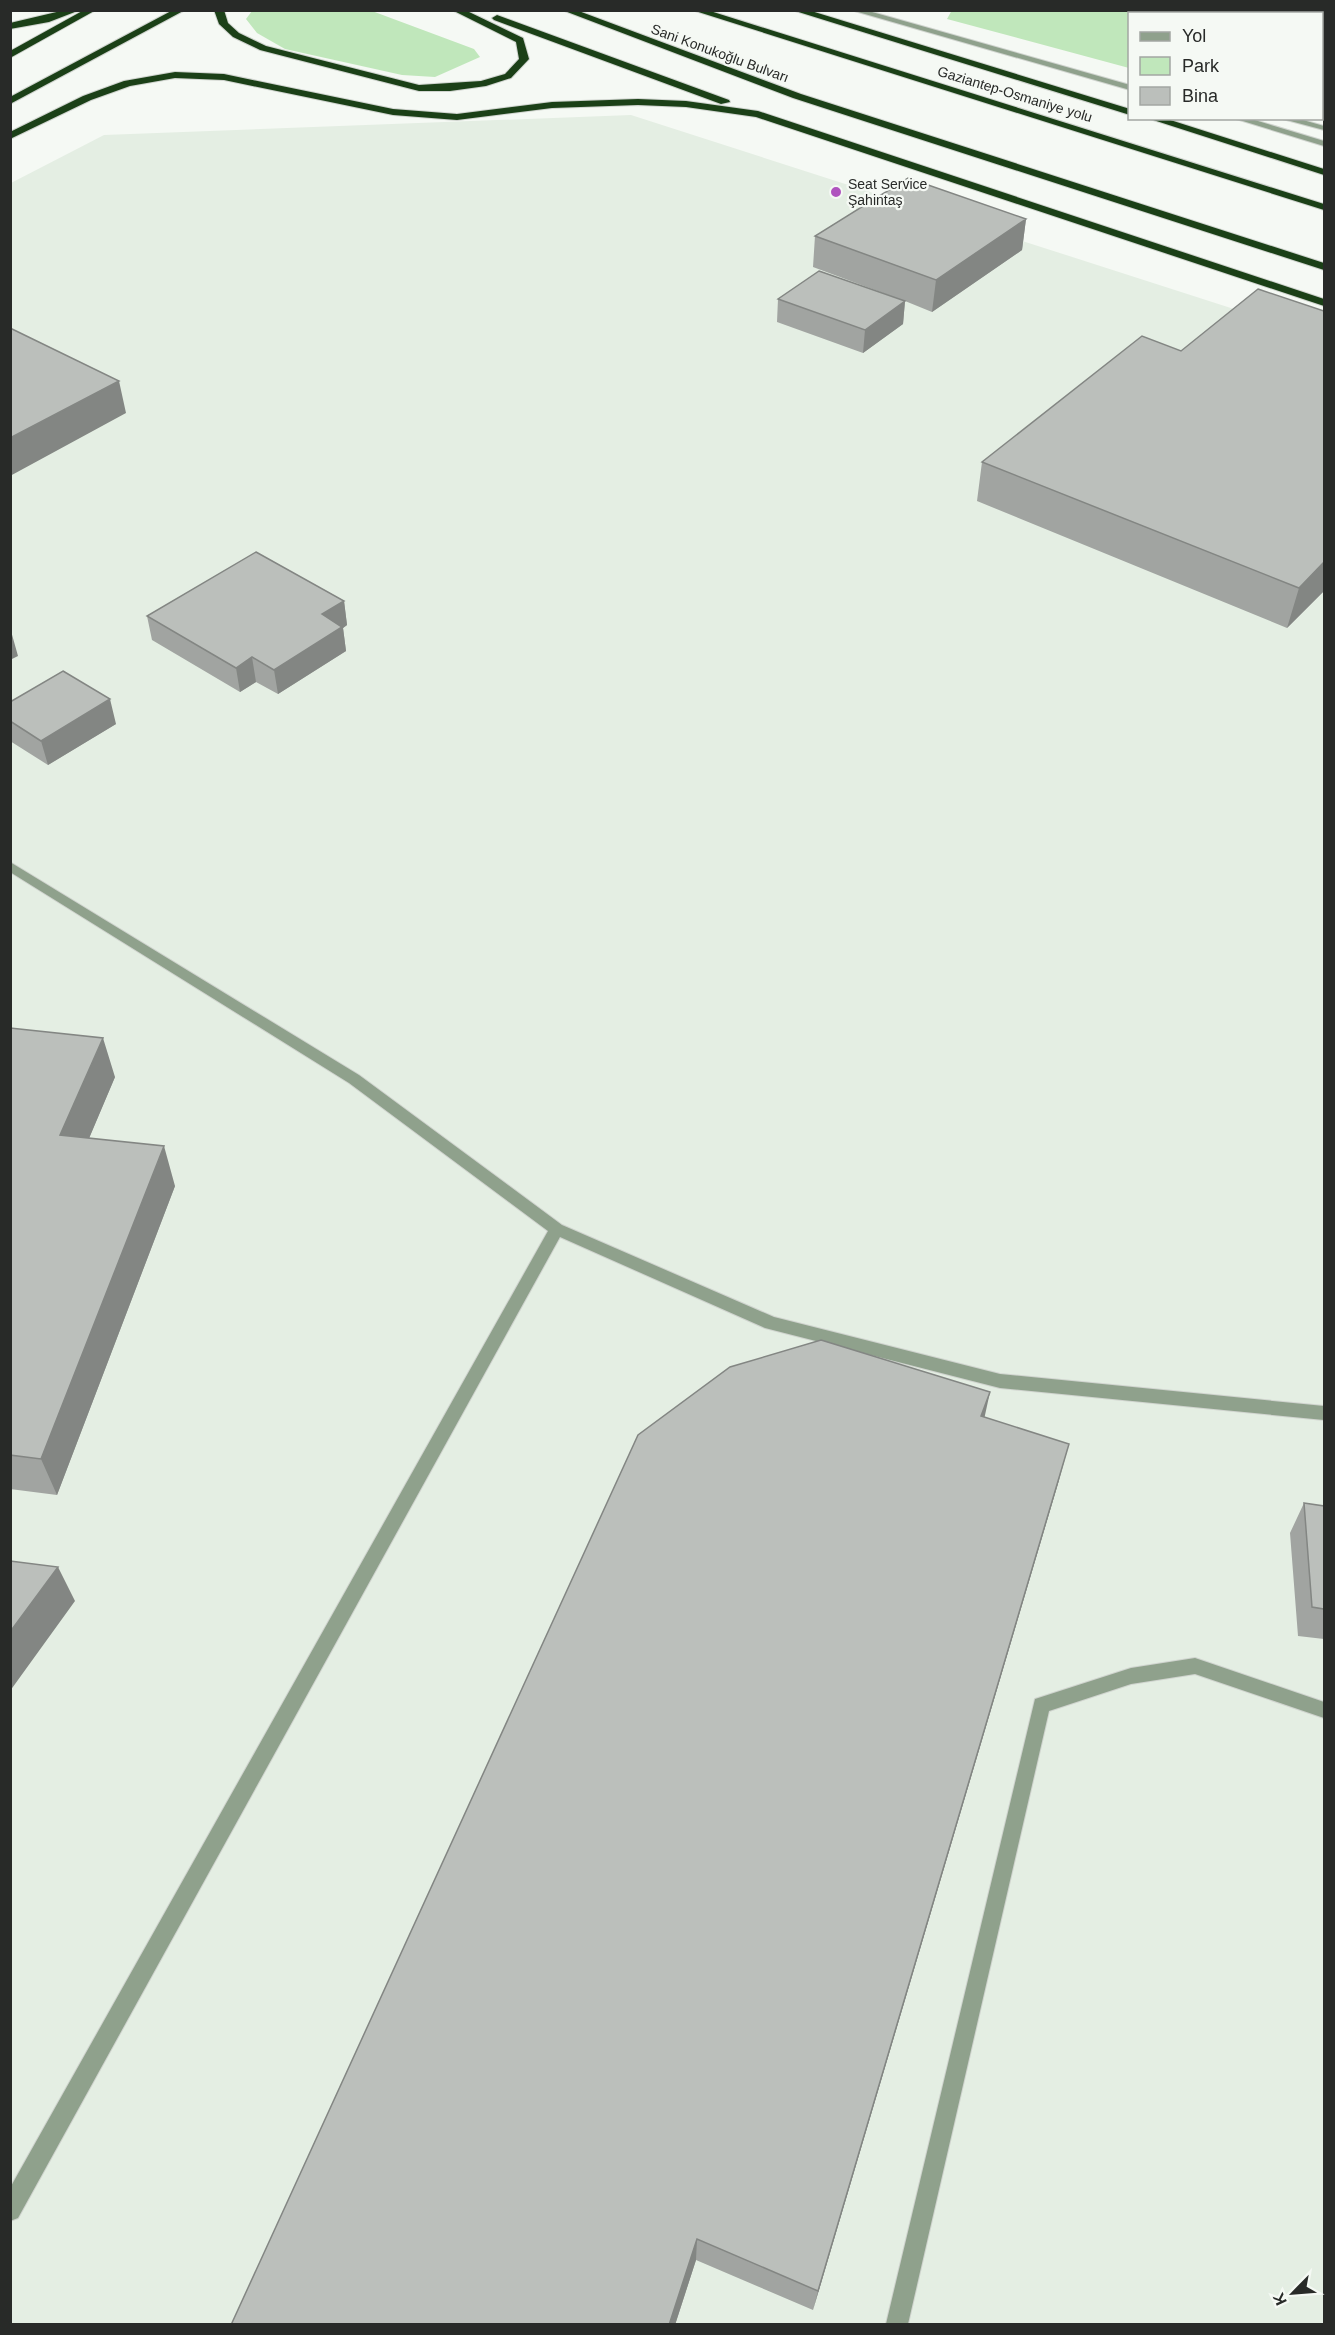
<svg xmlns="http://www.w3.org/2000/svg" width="1335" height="2335" font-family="Arial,sans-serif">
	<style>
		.built { fill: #e4eee3 }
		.green { fill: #c0e7bb }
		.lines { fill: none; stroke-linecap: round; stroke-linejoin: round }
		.minor-casing { stroke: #d0d4cf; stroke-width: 2 }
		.highway-casing { stroke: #d0d4cf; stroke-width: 2 }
		.minor { fill: #8fa18c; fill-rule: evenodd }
		.highway { fill: #1b4017; fill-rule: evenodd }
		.wall { fill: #a1a4a1 }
		.shaded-wall { fill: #838683 }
		.building { fill: #bbbfbb; stroke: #838683; stroke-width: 1.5 }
		.poi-dot { fill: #af53be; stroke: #f5f9f4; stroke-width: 2 }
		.labels { text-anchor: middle; stroke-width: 4.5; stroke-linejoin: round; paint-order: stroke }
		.far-street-label { font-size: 14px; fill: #282a28; stroke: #f5f9f4 }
		.far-poi-label { font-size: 14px; fill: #282a28; stroke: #f5f9f4; text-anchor: start }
	</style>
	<rect width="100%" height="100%" fill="#f5f9f4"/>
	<!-- built -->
	<path class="built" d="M1043,11H1324V50H1322V14Z
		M631,115L1324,338V2324H11V183L104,135Z"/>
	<!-- green -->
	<path class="green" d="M952,10H1148L1169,13L1130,14L1129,68L947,19Z
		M252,11H372L474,49L480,57L435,77L402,75L285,49L257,33L246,19Z"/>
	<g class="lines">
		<!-- minor casing -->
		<g class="minor-casing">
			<path id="minor" d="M851,10H865L1130,85V90Z
				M1322,26H1324V37H1322Z
				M1233,118H1248L1324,141V146Z
				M1279,118H1296L1324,126V130Z
				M10,862L359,1075L562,1225L774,1317L1000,1374L1324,1406V1420L1000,1388L765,1328L560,1237L18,2218L10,2221V2188L548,1231L349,1083L10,872Z
				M1195,1658L1324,1702V1718L1195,1674L1131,1684L1049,1711L908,2324H886L1035,1699L1131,1668Z"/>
		</g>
		<!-- highway casing -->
		<g class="highway-casing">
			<path id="highway" d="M65,10H80L49,22L10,29V23Z
				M84,10H96L10,58V51Z
				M173,10H185L10,104V97Z
				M214,10H224L228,23L239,33L266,46L419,85L481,81L505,74L519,59L516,42L452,10H465L523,38L529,59L511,78L486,86L450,91H419L260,50L233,37L219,24Z
				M562,10H576L801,94L1324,263V270L793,98Z
				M692,10H707L1324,204V210Z
				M792,10H808L1130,109V115Z
				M497,15L729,100L730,102L721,104L494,20L492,18Z
				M175,72L224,74L393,109L457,114L552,102L638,99L686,101L758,111L1324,299V306L756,117L686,107L638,105L552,108L457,120L393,115L224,80L175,78L130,86L91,100L10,139V132L83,96L124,81Z
				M1147,118H1164L1324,169V175Z"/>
		</g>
		<!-- minor -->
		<use href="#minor" class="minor"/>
		<!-- highway -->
		<use href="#highway" class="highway"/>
	</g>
	<!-- wall -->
	<path class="wall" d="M1026,219L1022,250L932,312L905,301L903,324L863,353L777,322L778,299L891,296L813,267L815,236Z
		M1324,311V591L1287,628L977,501L982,462L1181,351Z
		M344,601L347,625L343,628L346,651L278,694L256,682L240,692L152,640L147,616Z
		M10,702L116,724L48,765L10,741Z
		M10,1028L115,1077L89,1138L175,1186L57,1495L10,1489Z
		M984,1417L1059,1480L813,2310L696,2260L675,2325H231Z
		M1304,1503L1324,1506V1639L1298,1636L1290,1533Z"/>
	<!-- shaded-wall -->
	<path class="shaded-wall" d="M1026,219L1022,250L932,312L936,280Z
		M905,301L903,324L863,353L865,330Z
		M119,381L126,413L10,476V438Z
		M1324,562V591L1287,628L1299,588Z
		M344,601L347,625L343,628L346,651L278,694L274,670L322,614Z
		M11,631L18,656L10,660V632Z
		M252,657L256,682L240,692L236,668Z
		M110,699L116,724L48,765L41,741Z
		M103,1038L115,1077L74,1174L60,1135Z
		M164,1146L175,1186L57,1495L41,1459Z
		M990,1392L982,1429L981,1416Z
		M1069,1444L1059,1480L813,2310L818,2291Z
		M58,1567L75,1601L10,1691V1632Z
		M697,2239L696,2260L675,2325H669Z"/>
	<!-- building -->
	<path class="building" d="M908,178L1026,219L936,280L815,236Z
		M819,271L905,301L865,330L778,299Z
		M1258,289L1324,311V562L1299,588L982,462L1142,336L1181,351Z
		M10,328L119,381L10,438Z
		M256,552L344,601L322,614L342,627L274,670L252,657L236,668L147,616Z
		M63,671L110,699L41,741L10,721V702Z
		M10,1028L103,1038L60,1135L164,1146L41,1459L10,1455Z
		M821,1340L990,1392L981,1416L1069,1444L818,2291L697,2239L669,2325H231L638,1435L730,1367Z
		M1304,1503L1324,1506V1609L1312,1607Z
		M10,1561L58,1567L10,1632Z"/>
	<!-- markers -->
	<circle class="poi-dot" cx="836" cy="192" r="6"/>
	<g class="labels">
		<!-- far-street labels -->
		<g class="far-street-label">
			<text transform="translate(720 53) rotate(20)" y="5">Sani Konukoğlu Bulvarı</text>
			<text transform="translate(1015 94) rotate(17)" y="5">Gaziantep-Osmaniye yolu</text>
		</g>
		<!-- far-poi labels -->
		<g class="far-poi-label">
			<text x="848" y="189">Seat Service<tspan x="848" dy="16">Şahintaş</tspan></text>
		</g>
	</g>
	<!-- border -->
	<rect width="1335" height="2335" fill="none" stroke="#282a28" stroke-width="24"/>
	<!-- legend -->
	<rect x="1128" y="12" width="195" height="108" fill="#f5f9f4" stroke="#a3a6a2" stroke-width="1.5"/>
	<rect x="1140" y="32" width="30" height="9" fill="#8fa18c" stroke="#a3a6a2" stroke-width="1.5"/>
	<text x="1182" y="42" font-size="18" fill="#282a28">Yol</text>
	<rect x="1140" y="57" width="30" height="18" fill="#c0e7bb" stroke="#a3a6a2" stroke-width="1.5"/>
	<text x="1182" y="72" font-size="18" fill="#282a28">Park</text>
	<rect x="1140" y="87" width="30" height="18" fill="#bbbfbb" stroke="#a3a6a2" stroke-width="1.5"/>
	<text x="1182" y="102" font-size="18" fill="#282a28">Bina</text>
	<!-- north arrow -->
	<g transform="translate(1293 2293) rotate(245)" stroke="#f5f9f4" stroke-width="4.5" paint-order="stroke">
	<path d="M0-4.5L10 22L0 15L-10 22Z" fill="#282a28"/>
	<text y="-9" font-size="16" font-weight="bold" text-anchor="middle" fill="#282a28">K</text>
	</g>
</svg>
